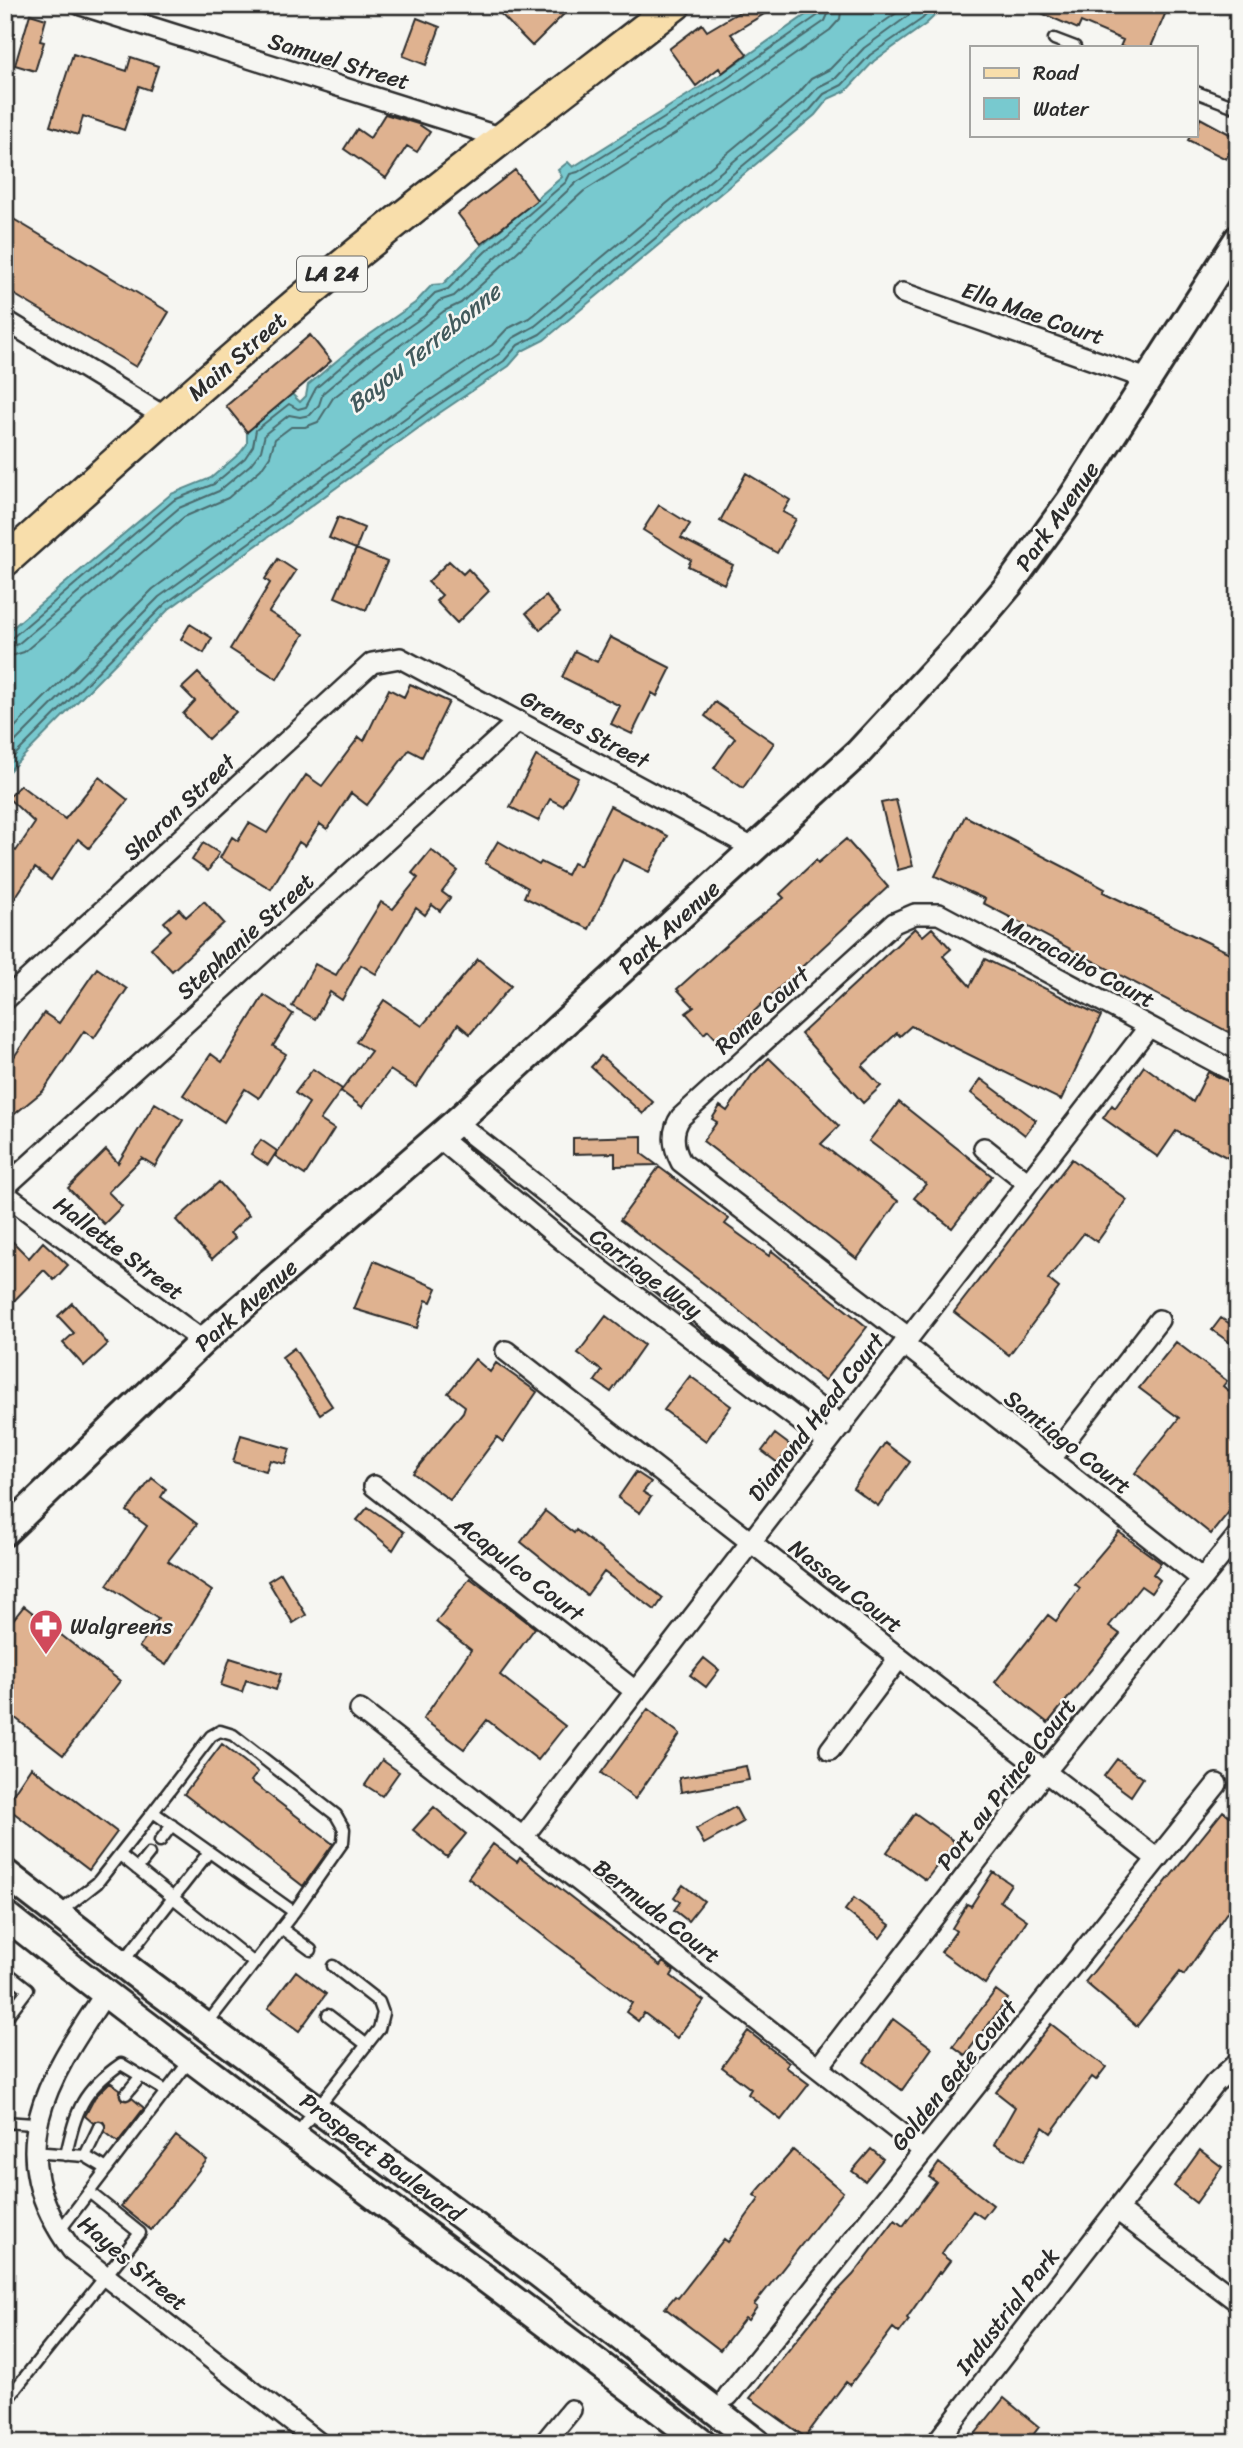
<svg xmlns="http://www.w3.org/2000/svg" width="1243" height="2448" font-family="Sriracha,sans-serif">
	<style>
		.water { fill: #78c9cf; stroke: #598a8d; stroke-width: 2 }
		.lines { fill: none; stroke-linecap: round; stroke-linejoin: round }
		.shore { stroke: #4a6a6d; stroke-width: 2 }
		.building { fill: #dfb290; stroke: #2b2b2b; stroke-width: 2 }
		.lane-casing { stroke: #2b2b2b; stroke-width: 15 }
		.street-casing { stroke: #2b2b2b; stroke-width: 24 }
		.secondary-casing { stroke: #2b2b2b; stroke-width: 32 }
		.primary-casing { stroke: #2b2b2b; stroke-width: 35 }
		.lane { stroke: #f6f6f2; stroke-width: 10 }
		.street { stroke: #f6f6f2; stroke-width: 19 }
		.secondary { stroke: #f6f6f2; stroke-width: 26 }
		.primary { stroke: #f8deab; stroke-width: 30 }
		.labels { text-anchor: middle; stroke-width: 5; stroke-linejoin: round; paint-order: stroke }
		.shield { fill: #f6f6f2; stroke: #686867; stroke-width: 2 }
		.shield-label { font-size: 21px; font-weight: bold; fill: #2b2b2b }
		.street-label { font-size: 23px; fill: #2b2b2b; stroke: #f6f6f2 }
		.poi-label { font-size: 23px; fill: #2b2b2b; stroke: #f6f6f2; text-anchor: start }
		.water-label { font-size: 24px; font-style: italic; fill: #425a5c; stroke: #f6f6f2 }
	</style>
	<rect width="100%" height="100%" fill="#f6f6f2"/>
	<filter id="ink" filterUnits="userSpaceOnUse"><feTurbulence type="fractalNoise" baseFrequency=".0143" numOctaves="2"/><feDisplacementMap in="SourceGraphic" scale="14" xChannelSelector="R" yChannelSelector="G"/><feConvolveMatrix kernelMatrix="1 2 1 2 8 2 1 2 1" color-interpolation-filters="sRGB"/></filter>
	<g filter="url(#ink)">
		<!-- water -->
		<path class="water" d="M820,5H946L926,24L874,61L846,91L828,99L815,115L544,340L522,351L509,366L435,416L169,609L5,775V634L171,494L211,478L240,453L247,444V428L291,393L300,402L306,396L308,385L359,342L415,303L432,285L443,284L480,247L562,177L558,170L568,162L573,167L721,74Z"/>
		<g class="lines">
			<!-- shore -->
			<path class="shore" d="M5,639L13,637L174,500L214,484L245,458L253,446L256,430L289,404L298,409L306,407L316,388L363,348L419,309L435,293L448,289L485,252L566,182L570,174L578,172L725,80L820,14L823,5
				M5,648L18,644L179,508L219,491L250,465L261,451L265,434L289,415L300,417L310,415L319,405L323,393L368,355L424,316L439,301L454,296L577,182L730,87L825,21L832,5
				M5,658L24,652L184,517L228,498L261,469L270,456L275,439L291,427H305L318,422L333,398L444,311L461,303L584,191L736,96L830,30L840,19L842,5
				M5,737L153,589L420,394L492,345L507,329L529,318L796,96L811,79L830,69L858,40L908,5
				M5,752L159,597L426,403L499,354L513,338L535,326L804,103L818,87L836,78L864,48L923,5
				M5,765L165,604L431,410L504,361L518,345L540,334L810,110L824,94L842,85L870,55L922,19L936,5"/>
		</g>
		<!-- building -->
		<path class="building" d="M492,5H573L532,46Z
			M751,5H779L731,34L747,54L722,73L719,68L696,86L669,49L702,24L707,31Z
			M1023,5H1169L1151,47H1120L1123,40L1081,22L1078,29Z
			M30,14L46,19L40,41L44,42L35,71L15,65Z
			M417,18L440,27L426,65L403,56Z
			M73,54L127,71L131,57L158,66L150,90L139,86L124,130L83,116L78,135L50,126Z
			M385,114L418,124L430,132L417,152L407,146L386,178L344,149L357,129L370,138Z
			M1200,118L1237,138L1226,159L1188,140L1191,135H1196Z
			M515,170L537,200L481,244L458,214Z
			M5,214L169,312L136,367L5,289Z
			M310,335L331,361L247,432L226,406Z
			M746,473L790,500L783,512L796,519L777,553L720,521Z
			M659,505L690,524L681,538L733,565L724,584L688,566L691,560L643,530Z
			M338,517L364,528L356,549L387,562L366,610L335,597L356,549L329,538Z
			M278,559L296,571L269,612L304,634L277,679L230,649L270,583L265,579Z
			M449,561L463,574L468,569L489,591L457,623L436,601L442,595L428,582Z
			M546,596L560,613L540,630L526,613Z
			M190,624L212,638L204,653L181,639Z
			M610,637L671,668L657,696L652,693L632,734L611,724L620,706L562,677L575,651L597,662Z
			M198,673L236,712L208,739L183,714L195,701L182,688Z
			M410,684L449,702L422,757L409,750L367,805L351,793L327,829L320,824L305,846L299,842L271,889L220,858L232,837L238,841L249,823L267,833L306,775L322,786L359,737L364,741L389,689L404,697Z
			M715,702L774,743L743,788L714,768L735,738L705,716Z
			M536,756L578,778L563,806L550,799L538,821L510,807Z
			M99,777L128,800L89,848L78,839L51,880L35,868L15,898L5,892V844L16,851L35,823L8,798L20,785L65,819Z
			M896,800L913,866L898,870L881,803Z
			M610,806L668,836L649,872L623,859L589,929L524,897L528,888L485,863L498,841L539,865L541,862L567,875L573,863L580,866Z
			M965,816L1072,871L1105,889L1103,892L1238,957V1017L1230,1033L983,903L985,899L935,876Z
			M846,839L888,887L720,1043L708,1030L704,1034L686,1013L694,1007L677,989L738,934L784,898L780,894L816,860L818,863Z
			M203,843L219,853L208,871L192,860Z
			M431,850L458,871L442,892L450,898L440,911L432,905L425,915L416,908L376,974L361,965L342,1000L330,992L315,1019L292,1006L315,964L336,975L381,902L393,909L418,878L412,873Z
			M204,901L224,923L172,971L151,948L171,930L164,922L179,909L186,917Z
			M915,928L923,936L932,928L951,949L943,956L970,986L985,959L1101,1016L1061,1100L911,1026L900,1036L897,1033L862,1066L881,1086L863,1103L801,1034Z
			M478,959L511,986L470,1034L458,1024L416,1087L390,1070L362,1107L341,1091L371,1051L356,1042L384,1000L422,1026Z
			M97,968L127,989L94,1038L84,1031L43,1091L5,1122V1070L44,1013L59,1023Z
			M264,995L293,1014L273,1046L286,1054L259,1098L245,1089L224,1122L183,1095L211,1054L222,1062Z
			M601,1056L653,1102L643,1114L591,1067Z
			M769,1058L839,1126L821,1144L898,1201L857,1259L703,1141L717,1122L712,1119L720,1106L727,1111L752,1075Z
			M1144,1066L1193,1102L1208,1072L1238,1086V1163L1176,1131L1158,1157L1103,1118L1112,1105L1115,1108Z
			M313,1069L342,1089L320,1120L334,1129L305,1175L275,1156L309,1103L295,1093Z
			M981,1079L1036,1120L1025,1135L971,1093Z
			M899,1102L992,1176L952,1228L914,1198L926,1184L869,1141Z
			M155,1103L183,1120L155,1166L142,1158L108,1192L122,1206L104,1224L68,1188L106,1150L118,1163Z
			M642,1136V1154L657,1165L615,1166V1153L573,1154V1138Z
			M261,1140L277,1151L268,1165L251,1154Z
			M1072,1159L1127,1200L1097,1242L1084,1233L1048,1279L1059,1288L1009,1355L954,1312Z
			M659,1167L729,1219L725,1224L769,1256L772,1251L867,1327L824,1381L732,1305L620,1220Z
			M219,1182L249,1215L230,1233L235,1238L212,1259L176,1220Z
			M5,1234L29,1258L43,1242L68,1265L54,1280L44,1270L5,1310Z
			M374,1261L437,1288L431,1302L426,1300L417,1328L354,1309Z
			M72,1303L108,1344L84,1366L63,1343L74,1333L58,1316Z
			M606,1316L644,1345L611,1392L595,1381L602,1371L578,1353Z
			M1221,1318L1238,1329V1348L1212,1330Z
			M1176,1342L1227,1381L1223,1386L1238,1399V1501L1211,1534L1135,1473L1179,1418L1139,1388Z
			M294,1348L332,1406L320,1414L282,1357Z
			M475,1359L490,1372L496,1363L537,1392L503,1442L497,1437L450,1500L413,1473L463,1412L465,1406L448,1393Z
			M690,1376L731,1406L706,1441L664,1410Z
			M775,1434L791,1446L778,1463L762,1451Z
			M241,1435L290,1449L285,1464L270,1460L266,1471L233,1462Z
			M885,1443L910,1462L878,1506L853,1488Z
			M636,1472L651,1482L643,1492L651,1497L640,1513L618,1498Z
			M152,1478L166,1489L161,1497L197,1524L168,1561L212,1591L166,1665L139,1647L158,1619L107,1585L147,1526L127,1511Z
			M368,1507L404,1532L393,1550L357,1520Z
			M545,1511L574,1533L576,1530L663,1598L655,1610L604,1572L587,1595L521,1542Z
			M1119,1532L1161,1563L1153,1574L1160,1580L1151,1593L1141,1586L1109,1626L1120,1634L1048,1723L995,1682L1048,1615L1056,1621L1080,1588L1075,1584Z
			M281,1573L306,1615L293,1623L268,1581Z
			M470,1578L535,1628L500,1675L565,1726L538,1760L487,1720L464,1749L423,1719L471,1650L436,1622Z
			M24,1606L120,1681L63,1755L5,1710V1630Z
			M230,1658L281,1674L276,1690L246,1680L242,1692L221,1685Z
			M704,1658L719,1670L706,1687L690,1675Z
			M648,1709L680,1734L635,1799L601,1773Z
			M222,1744L258,1772L251,1781L333,1844L303,1886L184,1794Z
			M1117,1759L1143,1778L1131,1796L1104,1776Z
			M382,1760L399,1772L382,1796L365,1785Z
			M746,1766L749,1780L681,1792L679,1778Z
			M31,1767L117,1832L89,1870L5,1806Z
			M434,1807L466,1834L447,1857L413,1830Z
			M735,1807L743,1822L704,1844L696,1829Z
			M1223,1811L1238,1822V1896L1193,1962L1184,1975L1180,1972L1137,2026L1085,1982Z
			M915,1813L955,1842L926,1880L887,1852Z
			M493,1844L517,1862L520,1858L527,1863L660,1966L663,1962L674,1971L671,1976L704,2001L677,2038L644,2013L638,2021L626,2012L632,2003L468,1878Z
			M993,1872L1011,1884L1000,1901L1027,1920L985,1984L941,1952L956,1931L952,1928L967,1904L971,1906Z
			M683,1885L704,1901L688,1921L674,1910L680,1902L674,1897Z
			M854,1898L890,1925L880,1938L845,1910Z
			M296,1971L326,1994L299,2031L268,2008Z
			M996,1990L1008,1999L965,2055L953,2046Z
			M893,2019L932,2048L902,2090L864,2062Z
			M1051,2024L1106,2067L1096,2080L1092,2077L1051,2133L1043,2127L1024,2161L994,2144L1015,2107L996,2092Z
			M748,2031L789,2063L786,2067L809,2084L781,2120L748,2094L751,2089L722,2067Z
			M110,2082L120,2089L122,2100L132,2098L144,2108L118,2142L105,2132L103,2121L93,2123L85,2116L95,2097Z
			M176,2136L207,2160L151,2230L121,2206Z
			M871,2149L883,2159L865,2181L852,2171Z
			M793,2150L843,2192L754,2305L757,2307L748,2320L745,2318L720,2350L665,2308L675,2296L678,2298L724,2239L728,2242L759,2199L754,2195Z
			M1200,2150L1222,2167L1196,2203L1174,2186Z
			M939,2163L993,2205L983,2218L973,2211L941,2254L950,2261L941,2273L939,2272L907,2318L909,2320L899,2333L893,2328L850,2385L846,2382L805,2437L750,2398L828,2301L853,2275L895,2220L903,2226L936,2182L929,2177Z
			M1004,2398L1039,2427L1027,2443H968Z"/>
		<g class="lines">
			<!-- lane casing -->
			<g class="lane-casing">
				<path id="lane" d="M1054,39L1075,47
					M1196,92L1238,108
					M153,1812L211,1736L220,1731L233,1735L336,1815L344,1829L343,1842L294,1912
					M160,1841L172,1825
					M120,1855L254,1963
					M137,1869L149,1854
					M60,1912L97,1883L153,1812L294,1912L206,2025
					M281,1928L311,1950
					M122,1963L209,1852
					M5,1971L28,1989L5,2019
					M328,2015L367,2045
					M126,2094L141,2076
					M5,2122L33,2124
					M296,2135L379,2029L383,2013L379,2002L333,1966
					M33,2152L85,2156L107,2169
					M66,2155C76,2110 82,2091 121,2064L166,2091
					M85,2156L99,2127
					M60,2230L191,2059
					M5,2402L140,2233L89,2192"/>
			</g>
			<!-- street casing -->
			<g class="street-casing">
				<path id="street" d="M81,5L503,138
					M903,293L1147,379
					M5,320L165,417
					M5,1000L372,663L400,658L755,849
					M456,1122L842,1426
					M438,1137L563,1241L828,1442
					M984,1148L1028,1183
					M5,1187L518,721
					M5,1194L203,1341
					M909,1338L681,1162C673,1147 671,1131 681,1117L894,923L915,914H939L1238,1074
					M904,1344L1202,1579
					M506,1351L1157,1859
					M1051,1459L1159,1320
					M374,1486L635,1691
					M360,1710L924,2151
					M830,1750L899,1658
					M523,1837L1148,1028
					M105,1994C45,2083 0,2151 72,2250L319,2443
					M818,2068L1045,1772L1238,1535
					M1117,2210L1238,2302
					M728,2396L1217,1784
					M544,2443L571,2410
					M936,2443L1215,2083L1238,2062"/>
			</g>
			<!-- secondary casing -->
			<g class="secondary-casing">
				<path id="secondary" d="M5,1532L203,1341L456,1122L858,753L959,644L1009,585L1070,501L1238,239
					M5,1873L134,1973L538,2273L757,2443
					M5,1915C233,2096 472,2264 702,2443"/>
			</g>
			<!-- primary casing -->
			<g class="primary-casing">
				<path id="primary" d="M5,561C112,466 218,368 328,277C442,183 559,95 675,5"/>
			</g>
			<!-- lane -->
			<use href="#lane" class="lane"/>
			<!-- street -->
			<use href="#street" class="street"/>
			<!-- secondary -->
			<use href="#secondary" class="secondary"/>
			<!-- primary -->
			<use href="#primary" class="primary"/>
		</g>
	</g>
	<!-- icons -->
	<defs>
		<g id="pharmacy-pin" transform="scale(1.75)"><path d="M0 17L-7.5 6A9.5 9.5 0 1 1 7.5 6Z" fill="#d1495b" stroke="#f6f6f2"/><path d="M-2-6h4v4h4v4h-4v4h-4v-4h-4v-4h4Z" fill="#fff"/></g>
	</defs>
	<g fill-rule="evenodd">
		<use href="#pharmacy-pin" x="46" y="1626"/>
	</g>
	<g class="labels">
		<!-- shield labels -->
		<rect class="shield" x="297" y="256.5" width="70" height="35" rx="5"/>
		<g class="shield-label">
			<text x="332" y="281">LA 24</text>
		</g>
		<!-- street labels -->
		<g class="street-label">
			<text transform="translate(339 61) rotate(17)" y="8">Samuel Street</text>
			<text transform="translate(1033 313) rotate(19)" y="8">Ella Mae Court</text>
			<text transform="translate(237 356) rotate(-41)" y="8">Main Street</text>
			<text transform="translate(1057 516) rotate(-55)" y="8">Park Avenue</text>
			<text transform="translate(585 729) rotate(28)" y="8">Grenes Street</text>
			<text transform="translate(179 807) rotate(-43)" y="8">Sharon Street</text>
			<text transform="translate(669 927) rotate(-42)" y="8">Park Avenue</text>
			<text transform="translate(245 936) rotate(-42)" y="8">Stephanie Street</text>
			<text transform="translate(1079 962) rotate(28)" y="8">Maracaibo Court</text>
			<text transform="translate(762 1010) rotate(-42)" y="8">Rome Court</text>
			<text transform="translate(119 1248) rotate(37)" y="8">Hallette Street</text>
			<text transform="translate(646 1273) rotate(37)" y="8">Carriage Way</text>
			<text transform="translate(246 1305) rotate(-41)" y="8">Park Avenue</text>
			<text transform="translate(816 1417) rotate(-52)" y="8">Diamond Head Court</text>
			<text transform="translate(1068 1442) rotate(38)" y="8">Santiago Court</text>
			<text transform="translate(520 1569) rotate(38)" y="8">Acapulco Court</text>
			<text transform="translate(846 1586) rotate(38)" y="8">Nassau Court</text>
			<text transform="translate(1006 1784) rotate(-52)" y="8">Port au Prince Court</text>
			<text transform="translate(657 1911) rotate(38)" y="8">Bermuda Court</text>
			<text transform="translate(954 2075) rotate(-51)" y="8">Golden Gate Court</text>
			<text transform="translate(382 2157) rotate(37)" y="8">Prospect Boulevard</text>
			<text transform="translate(133 2263) rotate(40)" y="8">Hayes Street</text>
			<text transform="translate(1007 2311) rotate(-52)" y="8">Industrial Park</text>
		</g>
		<!-- poi labels -->
		<g class="poi-label">
			<text x="70" y="1634">Walgreens</text>
		</g>
		<!-- water labels -->
		<g class="water-label">
			<text transform="translate(424 348) rotate(-39)" y="8">Bayou Terrebonne</text>
		</g>
	</g>
	<!-- margin -->
	<rect width="1243" height="2448" fill="none" stroke="#f6f6f2" stroke-width="28"/>
	<rect x="14" y="14" width="1215" height="2420" fill="none" stroke="#2b2b2b" stroke-width="2.5" filter="url(#ink)"/>
	<!-- legend -->
	<rect x="970" y="46" width="228" height="91" fill="#f6f6f2" stroke="#a5a5a2" stroke-width="2"/>
	<rect x="984" y="68" width="35" height="10" fill="#f8deab" stroke="#a5a5a2" stroke-width="2"/>
	<text x="1033" y="80" font-size="21" fill="#2b2b2b">Road</text>
	<rect x="984" y="98" width="35" height="21" fill="#78c9cf" stroke="#a5a5a2" stroke-width="2"/>
	<text x="1033" y="116" font-size="21" fill="#2b2b2b">Water</text>
</svg>
